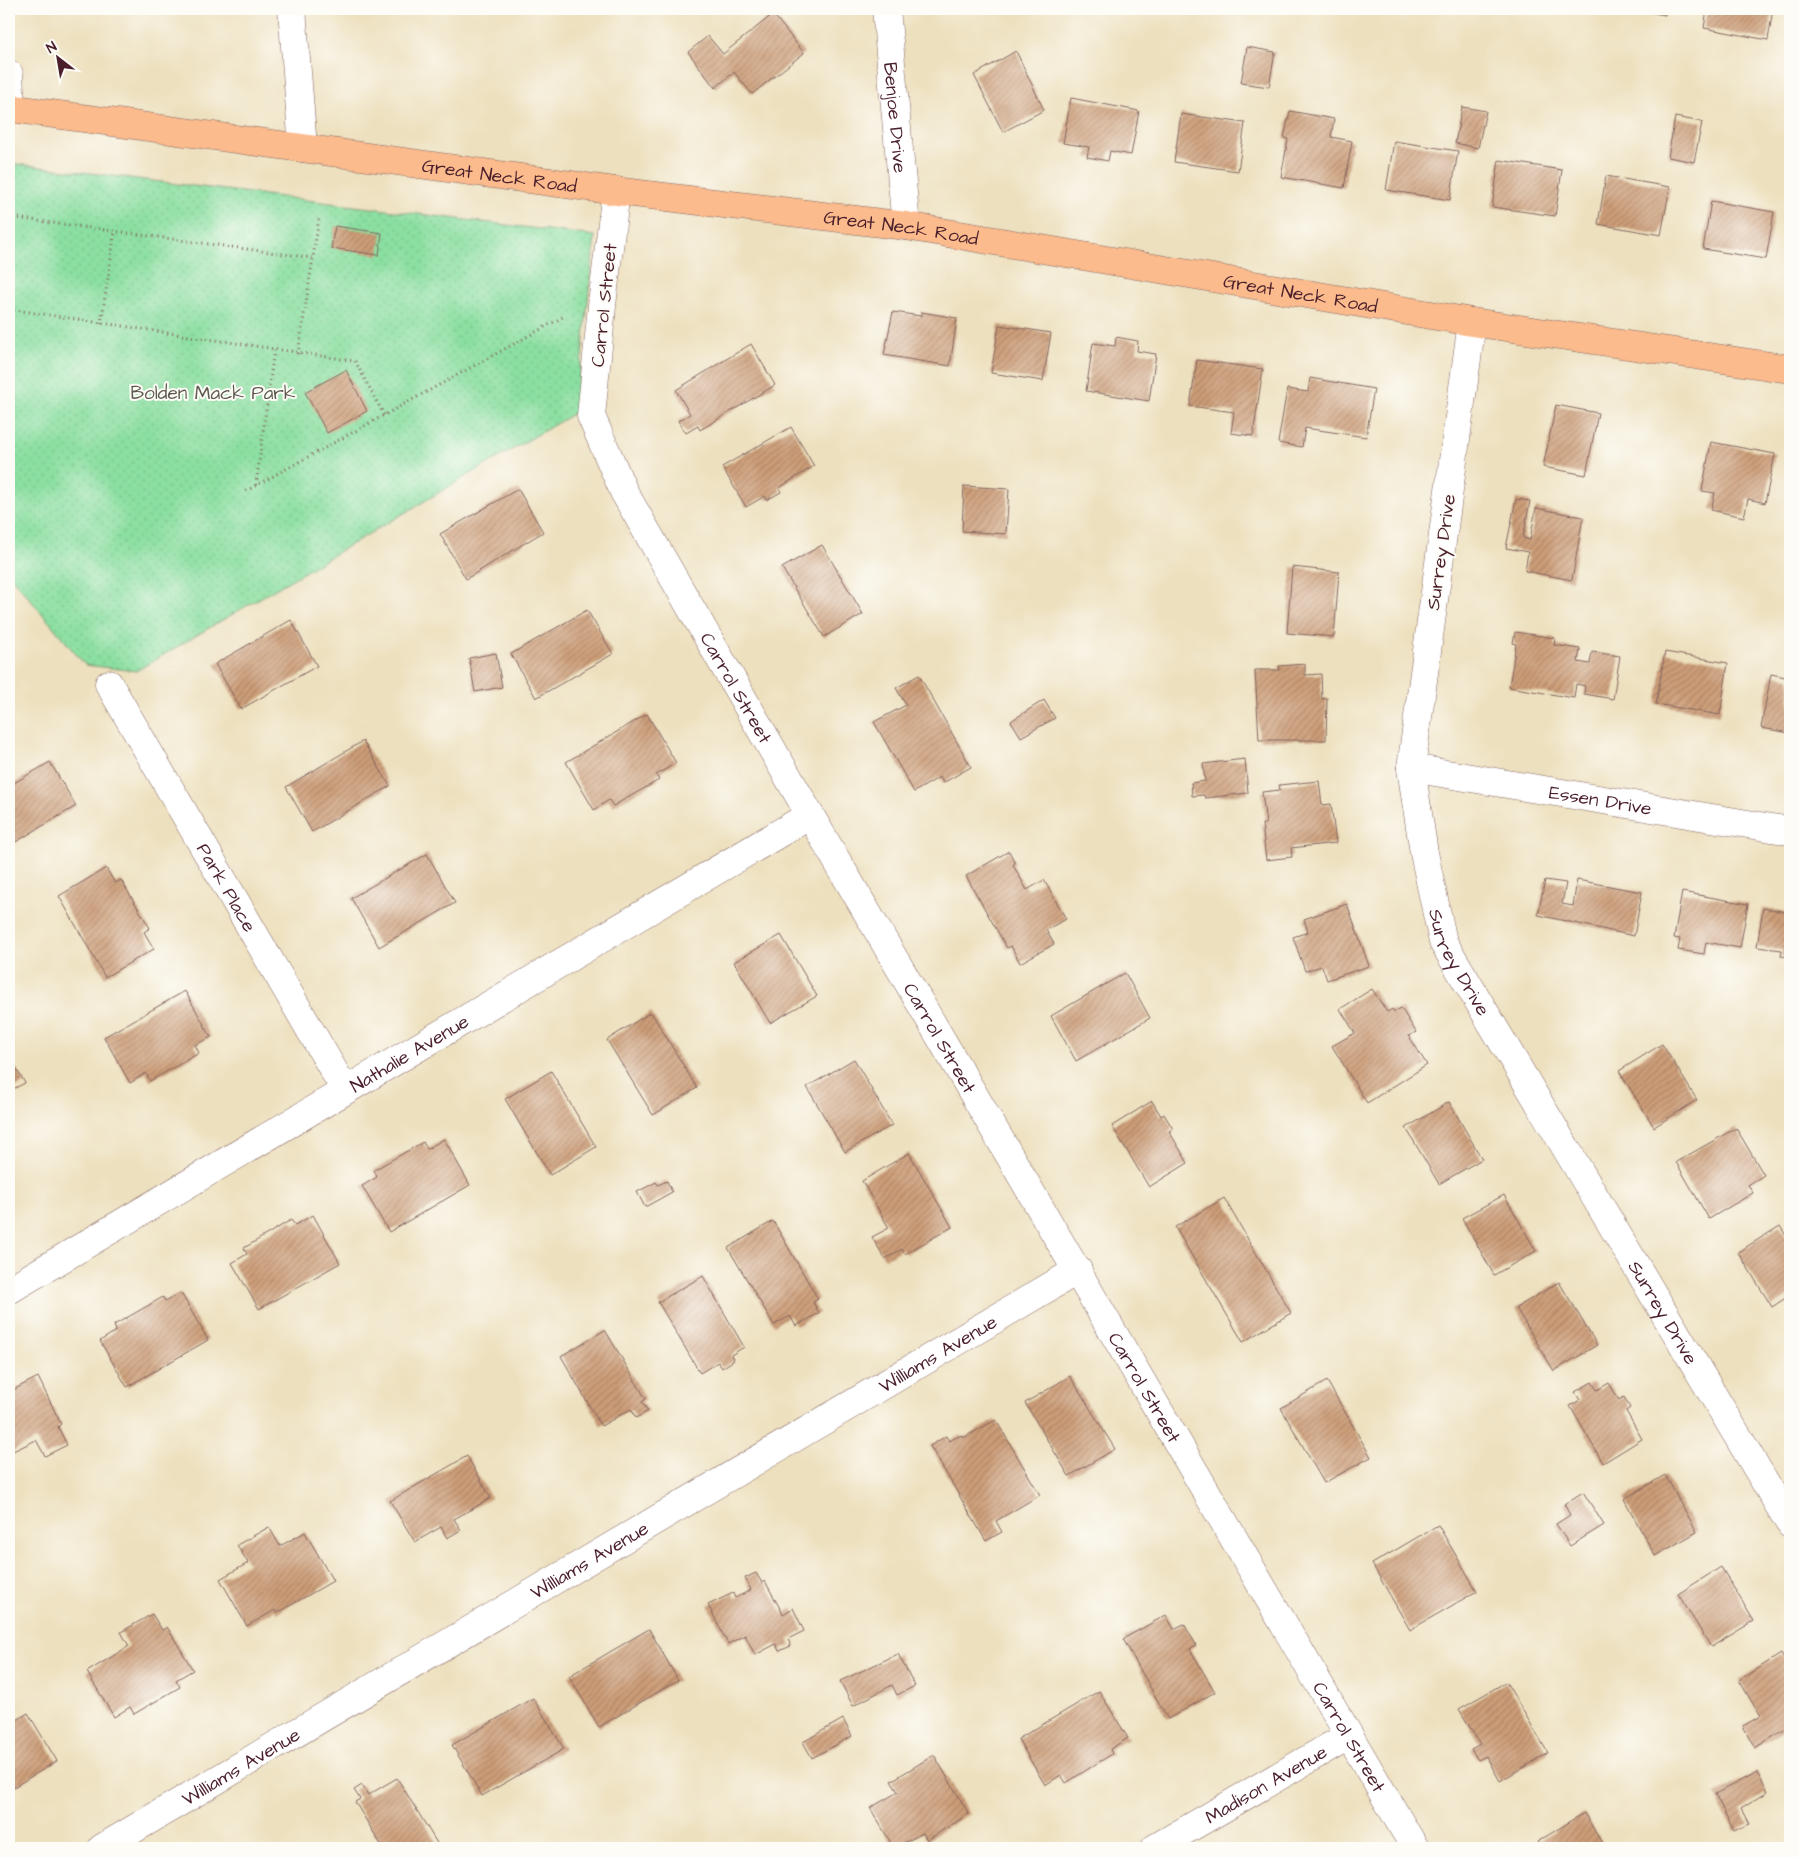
<svg xmlns="http://www.w3.org/2000/svg" width="1799" height="1857" font-family="'Architects Daughter',sans-serif">
	<style>
		.park { fill: url(#park-dots); stroke: #6a7f66 }
		.building { fill: url(#building-hatch) }
		.lines { fill: none; stroke-linecap: round; stroke-linejoin: round }
		.minor-casing { stroke: #83635e; stroke-width: 29 }
		.major-casing { stroke: #83635e; stroke-width: 29 }
		.path { stroke: #83635e; stroke-width: 3; stroke-dasharray: 1 4; stroke-linecap: butt }
		.minor { stroke: #fff; stroke-width: 28 }
		.major { stroke: #fbbb8d; stroke-width: 28 }
		.labels { text-anchor: middle; stroke-width: 4; stroke-linejoin: round; paint-order: stroke }
		.street-label { font-size: 19px; fill: #4a1f2b; stroke: #fdfcf7 }
		.park-label { font-size: 19px; fill: #5e594e; stroke: #fdfcf7 }
	</style>
	<defs>
		<pattern id="park-dots" width="8" height="8" patternUnits="userSpaceOnUse" patternTransform="scale(1.25)"><rect width="8" height="8" fill="#8bdfa1"/><path d="M2 2h.1M6 6h.1" fill="none" stroke="#79bf8b" stroke-width="1.8" stroke-linecap="round"/></pattern>
		<pattern id="building-hatch" width="6" height="6" patternUnits="userSpaceOnUse" patternTransform="scale(1.25)"><rect width="6" height="6" fill="#cd9e78"/><path d="M-1 1l2-2M0 6l6-6M5 7l2-2" fill="none" stroke="#a88063"/></pattern>
	</defs>
	<rect width="100%" height="100%" fill="#fdfcf7"/>
	<filter id="ink" filterUnits="userSpaceOnUse"><feTurbulence type="fractalNoise" baseFrequency=".02" numOctaves="2"/><feDisplacementMap in="SourceGraphic" scale="10" xChannelSelector="R" yChannelSelector="G"/><feConvolveMatrix kernelMatrix="1 2 1 2 8 2 1 2 1" color-interpolation-filters="sRGB"/></filter>
	<filter id="wash" filterUnits="userSpaceOnUse"><feTurbulence type="fractalNoise" baseFrequency=".0096" numOctaves="4" result="noise"/><feDisplacementMap in="SourceGraphic" scale="20" xChannelSelector="R" yChannelSelector="G"/><feGaussianBlur stdDeviation="1.12" result="paint"/><feColorMatrix in="noise" values="0 0 0 0 0 0 0 0 0 0 0 0 0 0 0 0 0 1.4 0 .05"/><feComposite in="paint" operator="in"/></filter>
	<g filter="url(#wash)">
		<rect width="100%" height="100%" fill="#ede0be"/>
		<!-- park -->
		<path class="park" d="M9,163L595,236L576,412L136,671L85,665L9,574Z"/>
		<g id="blocks">
			<!-- building -->
			<path class="building" d="M1631,9H1666L1665,15Z
				M1707,9H1773L1768,40L1704,28Z
				M773,14L804,53L752,94L734,72L715,88L688,52L708,36L723,54Z
				M1247,47L1275,52L1269,87L1241,83Z
				M1016,51L1044,110L1003,132L974,75Z
				M1071,98L1139,111L1131,155L1110,151L1108,161L1087,157L1089,147L1063,143Z
				M1462,107L1486,111L1478,148L1455,143Z
				M1290,111L1334,119L1331,137L1352,141L1344,188L1281,177L1288,139L1284,138Z
				M1181,114L1245,123L1238,171L1174,162Z
				M1675,117L1702,122L1694,162L1668,157Z
				M1394,141L1458,151L1450,200L1386,190Z
				M1499,160L1562,170L1555,216L1492,207Z
				M1606,176L1670,187L1661,235L1598,224Z
				M1711,201L1774,212L1766,259L1703,249Z
				M335,226L382,233L379,255L331,248Z
				M893,312L921,316V312L957,318L950,366L884,355Z
				M999,325L1051,333L1043,381L991,373Z
				M1116,337L1138,341L1137,351L1156,354L1149,401L1086,391L1093,343L1115,346Z
				M751,344L775,385L700,430L698,426L686,433L678,421L690,414L676,390Z
				M1197,360L1263,369L1253,436L1231,433L1234,412L1190,406Z
				M346,370L367,411L327,433L305,392Z
				M1310,378L1374,389L1366,437L1305,428L1302,447L1278,443L1287,389L1308,392Z
				M1556,405L1598,413L1586,475L1543,467Z
				M791,427L814,466L779,488L781,492L767,500L765,496L746,507L722,467Z
				M1711,442L1775,454L1765,503L1748,499L1744,517L1711,510L1715,493L1702,491Z
				M964,486L1009,489L1006,534L962,531Z
				M518,489L543,532L466,579L440,534Z
				M1516,499L1530,501L1523,538L1530,540L1536,508L1583,517L1572,580L1525,571L1528,552L1506,548Z
				M822,545L863,614L824,637L782,568Z
				M1292,567L1339,572L1334,637L1287,633Z
				M587,610L613,654L536,698L511,654Z
				M291,620L317,666L241,709L215,664Z
				M1515,632L1555,638L1554,645L1580,649L1578,662L1590,664L1592,652L1620,656L1613,699L1584,694L1585,686L1576,684L1574,698L1509,687L1516,644L1513,643Z
				M1665,652L1728,663L1720,715L1656,704Z
				M496,653L502,687L475,692L469,658Z
				M1305,664V675L1321,674L1322,699L1327,698L1326,740H1259L1255,670H1280L1279,666Z
				M1771,674L1790,678V733L1761,728Z
				M919,675L971,767L943,783L940,777L914,792L874,722L906,705L896,688Z
				M1044,700L1055,718L1021,737L1011,721Z
				M647,714L676,763L656,775L659,780L613,806L609,800L594,810L566,762Z
				M363,741L390,786L312,832L286,787Z
				M1245,759L1248,793L1205,798L1204,795L1192,796L1191,783L1205,781L1203,764Z
				M50,762L76,806L9,846V786Z
				M1319,781L1322,805L1331,804L1336,843L1291,848L1292,857L1266,860L1262,824H1266L1262,792L1280,790L1279,785Z
				M1009,851L1015,863L1013,865L1027,890L1044,880L1066,919L1046,930L1054,944L1020,963L1011,946L1007,948L966,876Z
				M427,854L455,903L379,947L351,898Z
				M106,868L115,883L121,880L150,928L144,932L154,949L105,977L59,896Z
				M1545,880L1566,883L1562,904L1573,906L1577,880L1642,892L1634,936L1538,915Z
				M1682,892L1748,904L1740,948L1706,942L1704,954L1678,950L1680,939L1674,938Z
				M1347,904L1369,966L1327,980L1322,966L1305,971L1293,937L1308,932L1304,919Z
				M1763,908L1787,912V908H1790V957L1781,956L1782,950L1757,947Z
				M781,935L817,996L770,1023L734,962Z
				M1125,973L1150,1018L1076,1061L1051,1016Z
				M1372,989L1387,1012L1392,1009L1394,1012L1401,1008L1416,1032L1409,1036L1427,1065L1367,1103L1332,1046L1355,1033L1340,1009Z
				M185,991L211,1037L195,1045L199,1053L150,1081L146,1073L130,1083L104,1037Z
				M651,1012L697,1088L653,1115L607,1040Z
				M1662,1044L1697,1100L1654,1127L1619,1071Z
				M854,1059L892,1125L845,1152L807,1087Z
				M13,1063L25,1083L9,1091V1065Z
				M551,1071L596,1147L550,1175L505,1099Z
				M1152,1101L1161,1116L1164,1114L1173,1129L1169,1131L1188,1163L1149,1187L1112,1126Z
				M1449,1102L1482,1159L1439,1184L1406,1128Z
				M1736,1128L1764,1175L1748,1185L1753,1193L1709,1219L1676,1162Z
				M444,1139L470,1185L389,1232L362,1186L377,1177L374,1170L423,1142L427,1149Z
				M909,1153L952,1227L905,1254L902,1249L885,1259L872,1237L889,1228L862,1181Z
				M667,1181L672,1192L645,1207L637,1192L656,1182L658,1185Z
				M1504,1195L1536,1251L1494,1275L1462,1218Z
				M1224,1198L1291,1313L1243,1342L1175,1227Z
				M313,1215L340,1263L259,1309L232,1263L247,1254L244,1248L291,1220L295,1225Z
				M773,1221L818,1299L813,1302L819,1313L796,1326L790,1316L774,1325L728,1248Z
				M1780,1226L1790,1242V1295L1772,1307L1738,1252Z
				M703,1276L744,1347L731,1355L734,1360L722,1368L718,1362L700,1373L658,1302Z
				M1559,1282L1597,1345L1554,1371L1516,1308Z
				M181,1293L208,1340L127,1387L100,1341L116,1331L114,1325L163,1297L165,1301Z
				M605,1330L646,1399L642,1402L648,1411L636,1418L631,1409L601,1426L561,1356Z
				M1070,1376L1115,1449L1069,1476L1025,1403Z
				M38,1377L61,1424L58,1427L67,1445L45,1456L36,1440L9,1453V1392Z
				M1327,1381L1371,1457L1324,1483L1281,1408Z
				M1592,1382L1597,1390L1609,1383L1619,1400L1624,1397L1630,1408L1626,1411L1642,1439L1603,1463L1570,1406L1580,1400L1575,1392Z
				M996,1420L1040,1495L996,1521L1002,1532L986,1541L930,1446L946,1436L949,1441L961,1435L963,1438Z
				M467,1456L491,1498L454,1519L461,1530L447,1538L441,1527L415,1542L390,1501Z
				M1665,1475L1697,1532L1655,1556L1624,1499Z
				M1583,1492L1604,1525L1570,1546L1556,1524L1570,1515L1564,1504Z
				M1438,1525L1477,1591L1410,1630L1372,1564Z
				M269,1527L280,1546L305,1532L333,1581L277,1613L275,1610L247,1626L220,1579L248,1563L237,1545Z
				M1721,1567L1754,1621L1711,1647L1678,1594Z
				M756,1573L762,1583L765,1581L783,1614L793,1608L804,1631L788,1639L791,1646L779,1651L776,1644L755,1655L745,1635L728,1644L708,1605L733,1593L735,1598L751,1590L745,1578Z
				M152,1614L162,1630L167,1627L193,1670L176,1680L180,1687L134,1714L130,1707L114,1717L87,1672L129,1646L121,1632Z
				M1166,1615L1174,1629L1184,1624L1196,1645L1190,1649L1215,1692L1168,1719L1123,1639Z
				M649,1629L678,1680L599,1727L569,1676Z
				M898,1654L915,1686L897,1695L892,1685L853,1706L840,1681Z
				M1781,1654L1790,1669V1726L1755,1748L1743,1726L1760,1716L1739,1680Z
				M1506,1682L1548,1753L1500,1781L1486,1756L1478,1760L1471,1749L1480,1744L1459,1709Z
				M1099,1691L1128,1738L1110,1749L1112,1754L1066,1783L1061,1775L1045,1785L1018,1739Z
				M533,1698L564,1749L482,1796L452,1745Z
				M28,1713L57,1761L9,1790V1725Z
				M843,1719L852,1736L812,1758L803,1742Z
				M934,1755L969,1814L927,1840L923,1833L894,1848L870,1808L898,1792L891,1781Z
				M1757,1772L1768,1792L1741,1809L1749,1824L1734,1831L1715,1794Z
				M397,1778L440,1848H383L355,1802L360,1799L354,1790L362,1785L368,1795Z
				M1584,1813L1605,1848H1541L1537,1842Z"/>
		</g>
	</g>
	<g filter="url(#ink)">
		<use href="#blocks" fill-opacity="0" stroke="#83635e" stroke-width="1"/>
		<g class="lines">
			<!-- minor casing -->
			<g class="minor-casing">
				<g id="minor">
					<path d="M292,9L303,148"/>
					<path id="s1" d="M886,9L906,226"/>
					<path d="M9,74L11,109"/>
					<path id="s2" d="M616,191L603,296L591,416L624,492L810,815L1415,1848"/>
					<path id="s3" d="M1472,322L1411,768L1424,853L1443,942L1790,1524"/>
					<path id="s4" d="M109,684L345,1090"/>
					<path id="s5" d="M1411,768L1790,831"/>
					<path id="s6" d="M9,1290L810,815"/>
					<path id="s7" d="M102,1848L1078,1270"/>
					<path id="s8" d="M1155,1848L1348,1736"/>
				</g>
			</g>
			<!-- major casing -->
			<g class="major-casing">
				<g id="major">
					<path id="s9" d="M9,108L616,191L906,226L1472,322L1790,369"/>
				</g>
			</g>
			<!-- path -->
			<path class="path" d="M9,217L313,258
				M9,309L355,361L384,415
				M101,324L115,231
				M298,354L319,219
				M256,485L274,350
				M246,491L563,317"/>
			<!-- minor -->
			<use href="#minor" class="minor"/>
			<!-- major -->
			<use href="#major" class="major"/>
		</g>
	</g>
	<g class="labels">
		<!-- street labels -->
		<g class="street-label">
			<text dy="7" stroke="none"><textPath href="#s1" startOffset="109">Benjoe Drive</textPath></text>
			<text dy="7" stroke="none"><textPath href="#s9" startOffset="495">Great Neck Road</textPath></text>
			<text dy="7" stroke="none"><textPath href="#s9" startOffset="900">Great Neck Road</textPath></text>
			<text dy="7" stroke="none"><textPath href="#s9" startOffset="1305">Great Neck Road</textPath></text>
			<text transform="translate(603 305) rotate(-84)" y="7">Carrol Street</text>
			<text transform="translate(1440 552) rotate(-82)" y="7">Surrey Drive</text>
			<text dy="7" stroke="none"><textPath href="#s2" startOffset="535">Carrol Street</textPath></text>
			<text dy="7" stroke="none"><textPath href="#s5" startOffset="192">Essen Drive</textPath></text>
			<text dy="7" stroke="none"><textPath href="#s4" startOffset="235">Park Place</textPath></text>
			<text dy="7" stroke="none"><textPath href="#s3" startOffset="652">Surrey Drive</textPath></text>
			<text dy="7" stroke="none"><textPath href="#s2" startOffset="940">Carrol Street</textPath></text>
			<text dy="7" stroke="none"><textPath href="#s6" startOffset="465">Nathalie Avenue</textPath></text>
			<text dy="7" stroke="none"><textPath href="#s3" startOffset="1058">Surrey Drive</textPath></text>
			<text dy="7" stroke="none"><textPath href="#s7" startOffset="971">Williams Avenue</textPath></text>
			<text dy="7" stroke="none"><textPath href="#s2" startOffset="1345">Carrol Street</textPath></text>
			<text dy="7" stroke="none"><textPath href="#s7" startOffset="566">Williams Avenue</textPath></text>
			<text dy="7" stroke="none"><textPath href="#s2" startOffset="1750">Carrol Street</textPath></text>
			<text dy="7" stroke="none"><textPath href="#s7" startOffset="161">Williams Avenue</textPath></text>
			<text dy="7" stroke="none"><textPath href="#s8" startOffset="128">Madison Avenue</textPath></text>
		</g>
		<!-- park labels -->
		<g class="park-label">
			<text x="213" y="399">Bolden Mack Park</text>
		</g>
	</g>
	<!-- margin -->
	<rect width="1799" height="1857" fill="none" stroke="#fdfcf7" stroke-width="30"/>
	<!-- north arrow -->
	<g transform="translate(58 58) rotate(329)" stroke="#fdfcf7" stroke-width="4" paint-order="stroke">
	<path d="M0-4L9 19L0 12L-9 19Z" fill="#4a1f2b"/>
	<text y="-8" font-size="14" font-weight="bold" text-anchor="middle" fill="#4a1f2b">N</text>
	</g>
</svg>
